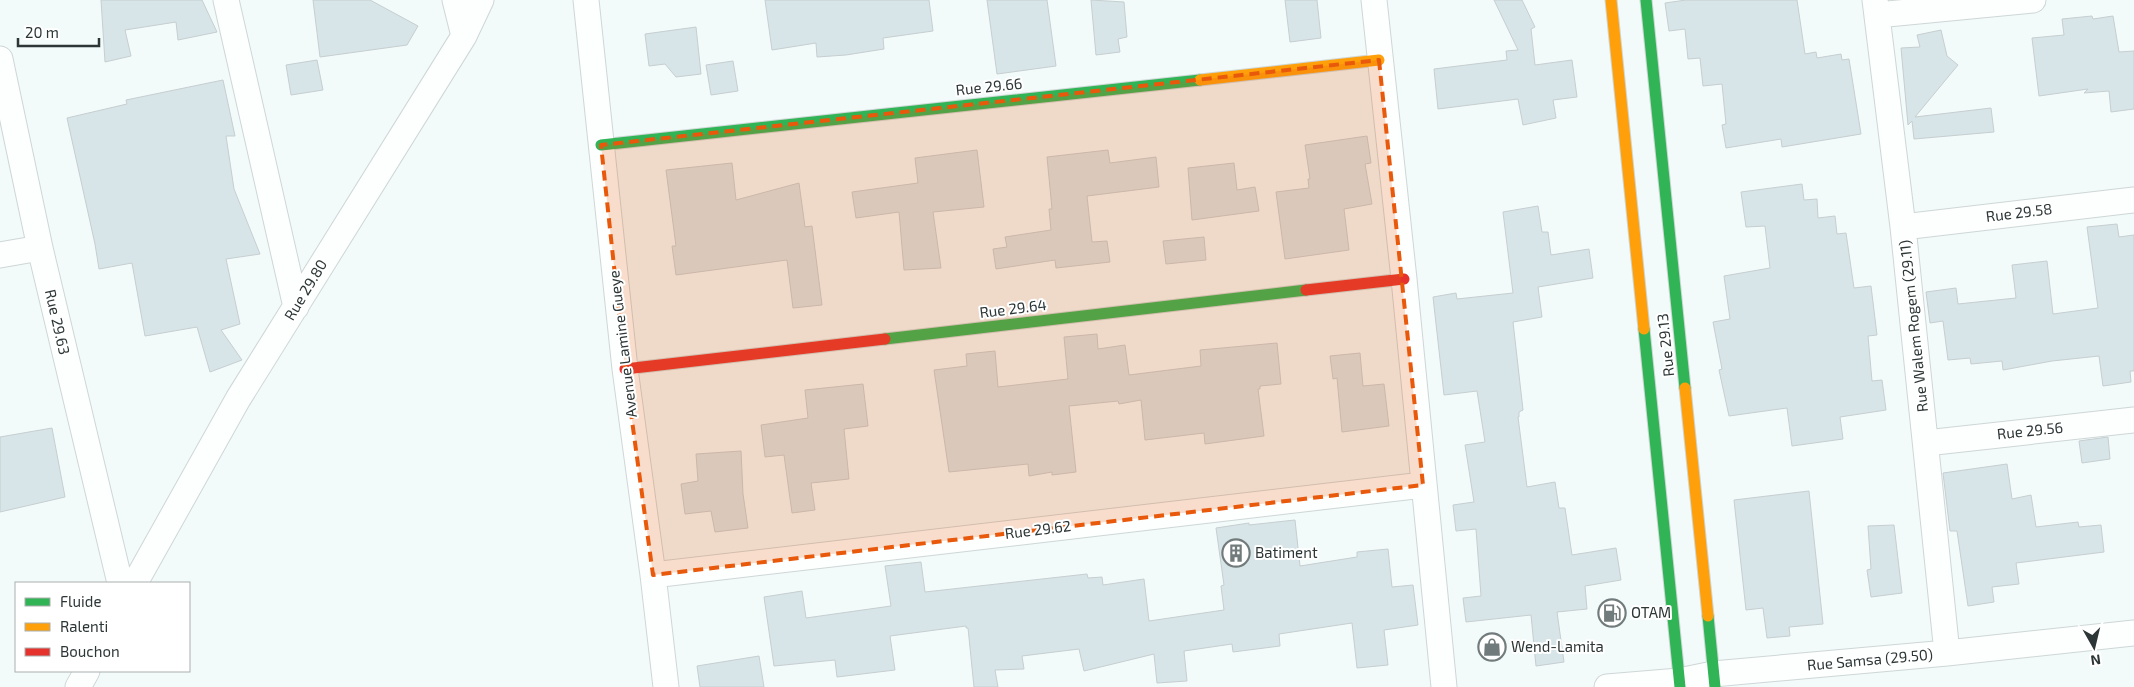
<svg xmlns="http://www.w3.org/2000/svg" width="2134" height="687" font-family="'Exo 2',sans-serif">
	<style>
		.building { fill: #d7e5e8; stroke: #c6ced0 }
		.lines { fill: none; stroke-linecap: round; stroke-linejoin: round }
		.street-casing { stroke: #ced7d6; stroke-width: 27 }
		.fast-casing { stroke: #ced7d6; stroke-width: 13 }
		.slow-casing { stroke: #ced7d6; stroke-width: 13 }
		.jam-casing { stroke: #ced7d6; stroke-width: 13 }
		.street { stroke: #fdfefe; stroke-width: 25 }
		.fast { stroke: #30b455; stroke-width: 11 }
		.slow { stroke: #ff9f0a; stroke-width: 11 }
		.jam { stroke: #e5322d; stroke-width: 11 }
		.marked { fill: #e8590c; fill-opacity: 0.2; stroke: #e8590c; stroke-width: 4; stroke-dasharray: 10 6; stroke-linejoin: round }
		.labels { text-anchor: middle; stroke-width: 4; stroke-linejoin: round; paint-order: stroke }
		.street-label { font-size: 15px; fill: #2d3636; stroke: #fff }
		.poi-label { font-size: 15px; fill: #2d3636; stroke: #fff; text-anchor: start }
	</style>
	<rect width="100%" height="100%" fill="#f2fafa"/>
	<!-- building -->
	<path class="building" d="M101,0H202L217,32L178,40L176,22L125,30L131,56L105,62Z
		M313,0H370L418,26L407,45L320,57Z
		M765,0H929L933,31L883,38L884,49L846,55L817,57L816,43L772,50Z
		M987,0H1047L1056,66L997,74Z
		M1091,0L1124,2L1127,37L1118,39L1120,52L1096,55Z
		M1285,0H1317L1321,38L1290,42Z
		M1494,0H1522L1535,27L1531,29L1535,65L1572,60L1577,97L1553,100L1556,118L1523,125L1518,99L1438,109L1434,69L1507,60L1506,51L1518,50Z
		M1686,0H1797L1805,54L1816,52L1817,58L1841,54L1842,60L1849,59L1861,134L1782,147L1781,139L1726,148L1722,125L1726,124L1722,84L1703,86L1700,58L1688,59L1685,29L1669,31L1665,3Z
		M2092,16L2093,19L2113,16L2119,52L2134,51V109L2111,112L2109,91L2084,93L2088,89L2039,96L2032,38L2064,35L2062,19Z
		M696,27L701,74L676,77L665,64L649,66L645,34Z
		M1941,30L1947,56L1958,65L1915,117L1991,108L1994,132L1914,139L1912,121L1908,125L1901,48L1920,47L1917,35Z
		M317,60L323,90L291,95L286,65Z
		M733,61L738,91L711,95L706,65Z
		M223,80L235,136H226L234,189L260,254L226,259L240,324L221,330L242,360L210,372L197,327L145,336L132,263L99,269L95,244L67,118L127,104L126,100Z
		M1367,136L1371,163L1365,164L1372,204L1344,209L1349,250L1285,259L1276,192L1309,188L1308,179H1310L1305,145Z
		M977,150L984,207L933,212L941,268L904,270L899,212L856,218L852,192L918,183L915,158Z
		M1108,150L1110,163L1156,157L1159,187L1087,196L1092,242L1107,241L1110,262L1056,268L1055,260L996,269L993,249L1007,247L1005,237L1051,230L1049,209H1052L1047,157Z
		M732,163L736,200L799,183L805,227L812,226L822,305L793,308L787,260L676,275L672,246H676L666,170Z
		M1234,163L1237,190L1255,187L1259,211L1192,220L1188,168Z
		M1802,184L1804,200L1817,199L1818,218L1835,216L1837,234L1846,233L1854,288L1871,286L1877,335L1868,336L1872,381L1882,380L1886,410L1840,417L1843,439L1792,446L1787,408L1729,416L1719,370L1722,369L1713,322L1730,319L1724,276L1770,268L1765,226L1746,227L1741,192Z
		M1538,206L1542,232H1548L1551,255L1589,249L1593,278L1538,287L1542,317L1513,322L1523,410L1519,412V417H1518L1527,487L1555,482L1559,508H1565L1572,555L1616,548L1621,580L1585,586L1587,609L1557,612L1564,662L1536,666L1531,615L1466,622L1463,598L1481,596L1476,529L1456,531L1453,505L1474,502L1465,445L1485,442L1477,391L1444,395L1433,297L1456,293L1457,299L1513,293L1503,212Z
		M2117,224L2119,237L2134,235V371H2130L2131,382L2103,386L2099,356L2052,361L2003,370L2002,361L1971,364L1970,358L1948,360L1943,321L1930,323L1926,292L1956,288L1958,304L2016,298L2012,265L2047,261L2053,314L2098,308L2087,227Z
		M1204,237L1206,260L1166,264L1163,241Z
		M1097,334L1098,349L1125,345L1129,375L1201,366L1200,350L1277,343L1281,384L1260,386V389H1258L1264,436L1205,444L1204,433L1145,440L1141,400L1119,404L1118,401L1069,406L1076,472L1052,475V472L1029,476L1028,464L949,472L934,370L967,366L966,354L995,351L998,387L1068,379L1064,337Z
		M1360,353L1363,386L1384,384L1389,426L1342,432L1337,378L1333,379L1330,356Z
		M863,384L868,426L844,429L849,479L811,483L815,510L792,513L784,455L765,457L761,425L808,418L805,390Z
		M52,428L65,497L0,512V437Z
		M2108,437L2110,459L2082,463L2079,441Z
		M741,451L743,494L748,528L715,532L711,511L685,514L681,484L698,481L696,454Z
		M2007,464L2012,499L2031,495L2036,527L2078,522L2079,527L2101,525L2104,552L2016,563L2019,584L1992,587L1994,602L1968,606L1957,531H1950L1943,473Z
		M1809,491L1823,624L1789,627L1790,636L1767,638L1763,608L1746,610L1734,500Z
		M1295,520L1300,566L1357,557V552L1388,549L1392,587L1413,585L1418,625L1384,630L1388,665L1357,668L1352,623L1279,634L1280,646L1233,652L1232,644L1184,651L1187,681L1157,683L1154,654L1084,671L1079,649L1022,656L1024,669L995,670L998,687H974L968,628H966V626L890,636L895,670L837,677L835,660L774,666L764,597L802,591L806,618L891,606L885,566L921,562L925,592L1087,574L1088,578L1102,577L1103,585L1144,579L1149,621L1224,610L1221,586L1224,585L1216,528L1249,523V525Z
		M1894,525L1902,593L1871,597L1867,570L1871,569L1868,526Z
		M759,656L764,687H700L697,666Z"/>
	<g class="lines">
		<!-- street casing -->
		<g class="street-casing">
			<path id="street" d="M226,0L296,307
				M455,0L464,36
				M586,0L625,369L653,575L666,687
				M1374,0L1404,279L1444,687
				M1875,0L1903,227L1947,653
				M1877,15L2033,0
				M0,59L40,248L120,583
				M1903,227L2134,200
				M0,255L40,248
				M1926,443L2134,420
				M653,575L1423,485
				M135,583L238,399L464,36L481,0
				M78,687L87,671
				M1607,687L1679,681L1713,674L1947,653L2134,633"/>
		</g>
		<!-- fast casing -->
		<g class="fast-casing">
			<path id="fast" d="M1646,0L1685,388
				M601,145L1200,80
				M1644,329L1680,687
				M885,339L1306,290
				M1708,616L1715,687"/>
		</g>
		<!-- slow casing -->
		<g class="slow-casing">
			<path id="slow" d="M1611,0L1644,329
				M1200,80L1379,60
				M1685,388L1708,616"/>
		</g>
		<!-- jam casing -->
		<g class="jam-casing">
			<path id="jam" d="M1306,290L1404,279
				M625,369L885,339"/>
		</g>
		<!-- street -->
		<use href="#street" class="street"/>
		<!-- fast -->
		<use href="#fast" class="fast"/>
		<!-- slow -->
		<use href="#slow" class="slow"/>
		<!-- jam -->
		<use href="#jam" class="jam"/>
	</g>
	<!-- marked area -->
	<path class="marked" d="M1379,60L1423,485L653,575L625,369L601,145Z"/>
	<!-- icons -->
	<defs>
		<g id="building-ring" transform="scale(1.4375)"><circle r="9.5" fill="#fff" stroke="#727b7b" stroke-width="1.5"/><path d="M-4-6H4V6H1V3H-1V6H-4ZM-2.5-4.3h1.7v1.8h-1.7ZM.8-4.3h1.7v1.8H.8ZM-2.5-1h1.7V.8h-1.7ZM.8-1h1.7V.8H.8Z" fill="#727b7b"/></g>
		<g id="fuel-ring" transform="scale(1.4375)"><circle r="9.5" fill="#fff" stroke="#727b7b" stroke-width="1.5"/><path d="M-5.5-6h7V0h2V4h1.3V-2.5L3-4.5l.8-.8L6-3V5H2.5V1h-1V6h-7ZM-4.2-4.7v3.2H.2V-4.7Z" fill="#727b7b"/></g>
		<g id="shop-ring" transform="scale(1.4375)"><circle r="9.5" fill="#fff" stroke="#727b7b" stroke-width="1.5"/><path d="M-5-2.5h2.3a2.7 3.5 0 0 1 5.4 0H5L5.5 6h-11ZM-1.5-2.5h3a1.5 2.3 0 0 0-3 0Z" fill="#727b7b"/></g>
	</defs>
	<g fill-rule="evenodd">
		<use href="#building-ring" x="1236" y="553"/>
		<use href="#fuel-ring" x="1612" y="613"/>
		<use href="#shop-ring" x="1492" y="647"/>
	</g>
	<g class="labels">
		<!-- street labels -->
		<g class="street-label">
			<text transform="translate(989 87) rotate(-6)" y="5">Rue 29.66</text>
			<text transform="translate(2019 213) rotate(-7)" y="5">Rue 29.58</text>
			<text transform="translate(306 290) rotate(-59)" y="5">Rue 29.80</text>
			<text transform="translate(1013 309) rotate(-7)" y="5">Rue 29.64</text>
			<text transform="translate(57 322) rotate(77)" y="5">Rue 29.63</text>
			<text transform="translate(1914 326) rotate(-96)" y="5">Rue Walem Rogem (29.11)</text>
			<text transform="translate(623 344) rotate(-97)" y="5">Avenue Lamine Gueye</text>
			<text transform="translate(1666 345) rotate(-96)" y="5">Rue 29.13</text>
			<text transform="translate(2030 431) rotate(-6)" y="5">Rue 29.56</text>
			<text transform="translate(1038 530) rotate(-7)" y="5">Rue 29.62</text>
			<text transform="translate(1870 660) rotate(-5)" y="5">Rue Samsa (29.50)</text>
		</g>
		<!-- poi labels -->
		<g class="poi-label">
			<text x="1255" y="558">Batiment</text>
			<text x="1631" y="618">OTAM</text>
			<text x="1511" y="652">Wend-Lamita</text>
		</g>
	</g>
	<!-- legend -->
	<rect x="15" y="582" width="175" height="90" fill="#ffffff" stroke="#abafaf"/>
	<rect x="25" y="598" width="25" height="8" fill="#30b455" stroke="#abafaf"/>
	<text x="60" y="607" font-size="15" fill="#2d3636">Fluide</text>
	<rect x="25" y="623" width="25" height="8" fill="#ff9f0a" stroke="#abafaf"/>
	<text x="60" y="632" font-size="15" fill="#2d3636">Ralenti</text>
	<rect x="25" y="648" width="25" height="8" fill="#e5322d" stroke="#abafaf"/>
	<text x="60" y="657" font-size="15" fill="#2d3636">Bouchon</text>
	<!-- north arrow -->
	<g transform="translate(2094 647) rotate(172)" stroke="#ffffff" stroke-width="4" paint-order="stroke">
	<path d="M0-4L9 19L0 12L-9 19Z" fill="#2d3636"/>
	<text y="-8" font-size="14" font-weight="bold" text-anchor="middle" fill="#2d3636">N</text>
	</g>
	<!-- scale -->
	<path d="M18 38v8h81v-8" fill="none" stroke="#2d3636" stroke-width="2.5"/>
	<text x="25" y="38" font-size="15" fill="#2d3636" stroke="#ffffff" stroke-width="4" paint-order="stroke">20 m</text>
</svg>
